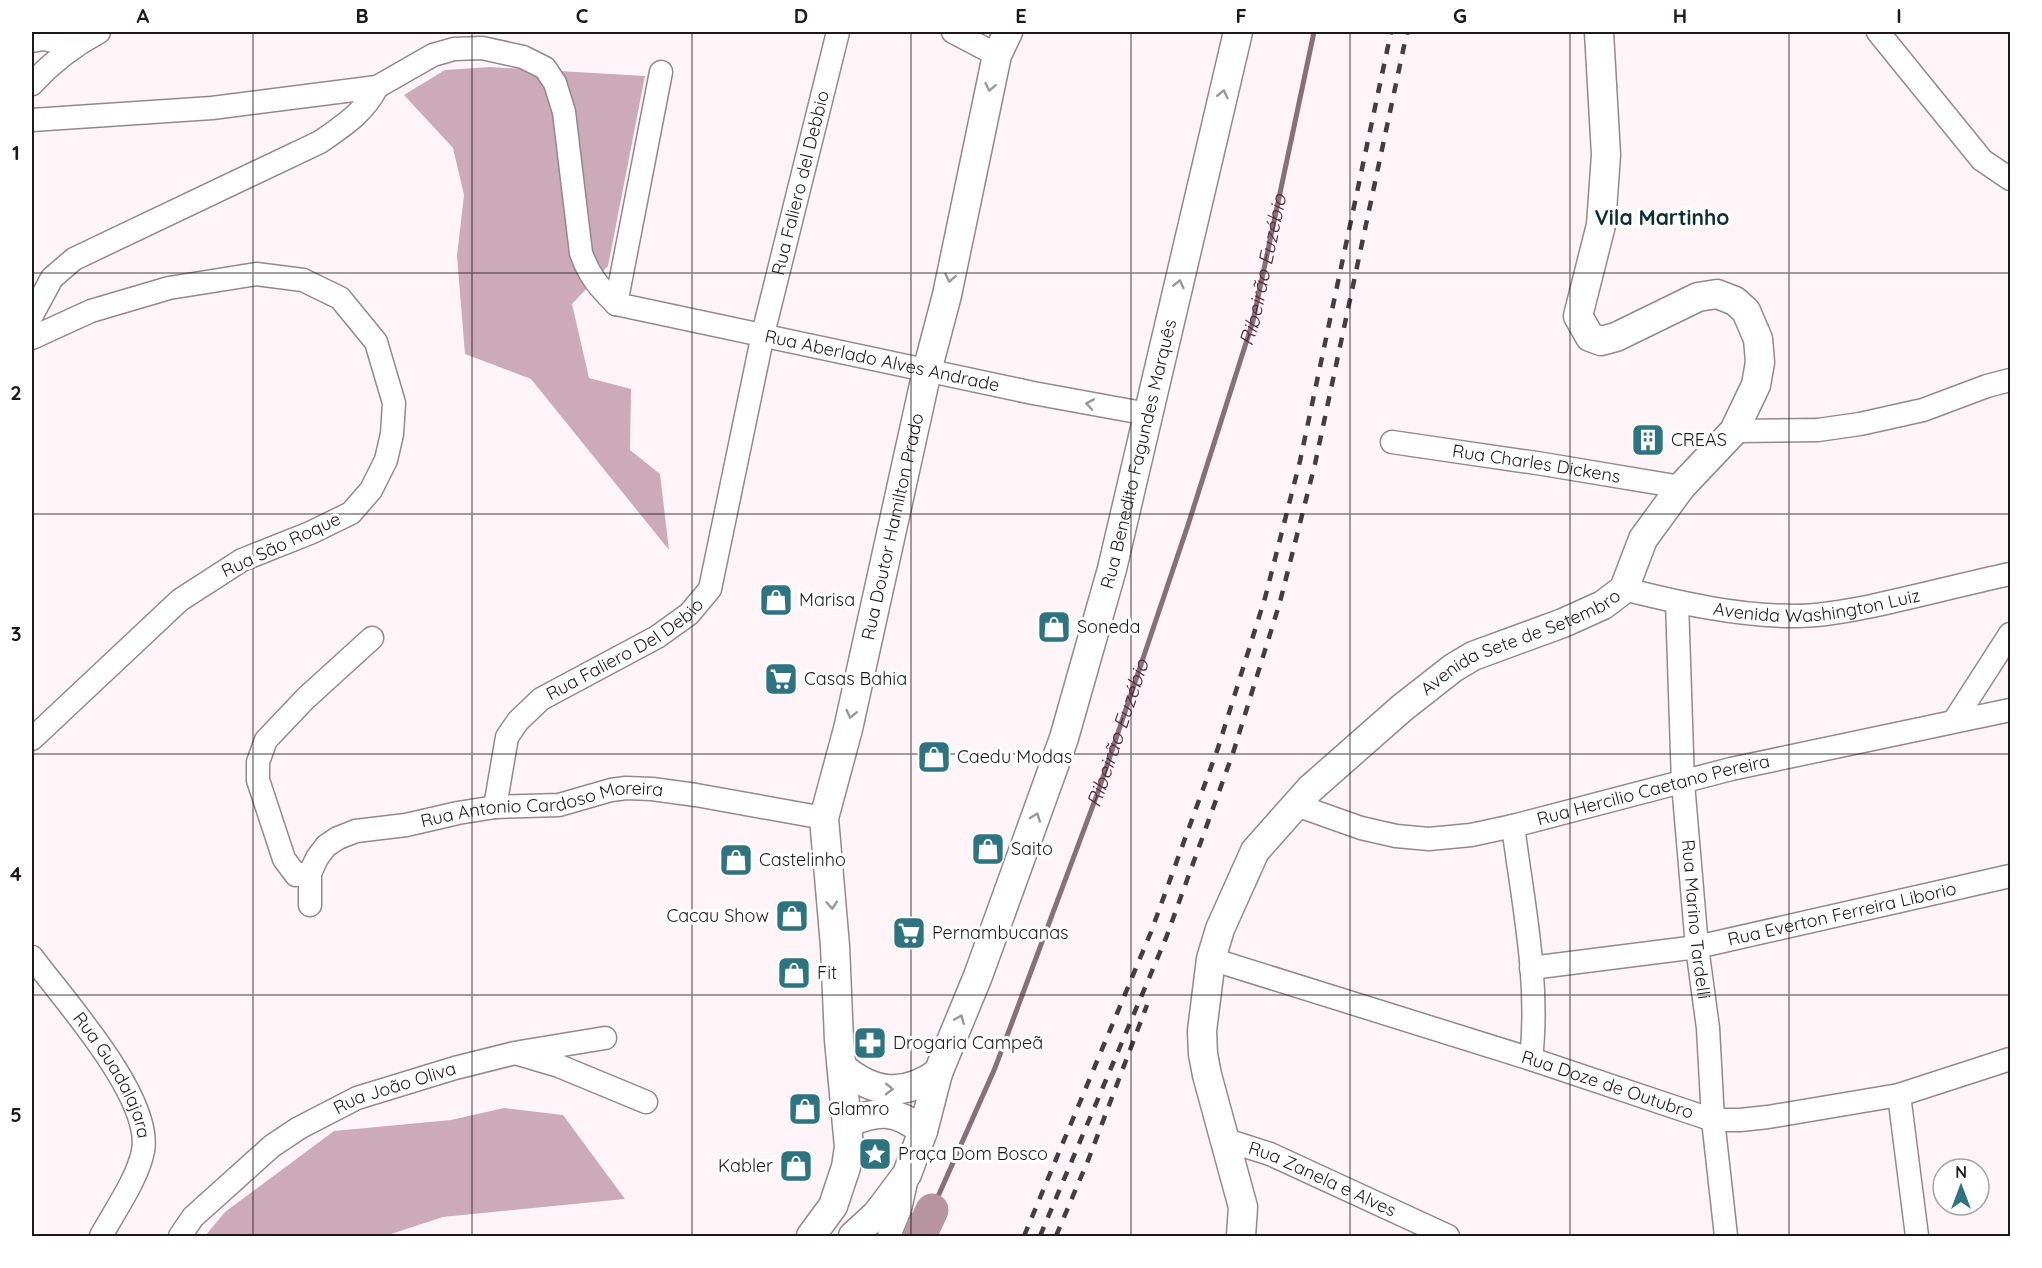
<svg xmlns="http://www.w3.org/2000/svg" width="2042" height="1268" font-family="Quicksand,sans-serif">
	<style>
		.forest { fill: #cdaab7 }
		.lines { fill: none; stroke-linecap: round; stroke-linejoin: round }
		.stream { stroke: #887078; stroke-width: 5 }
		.river { stroke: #b695a1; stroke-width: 33 }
		.minor-casing { stroke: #96878c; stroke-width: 25 }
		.major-casing { stroke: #96878c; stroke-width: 31 }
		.minor { stroke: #fff; stroke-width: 22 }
		.major { stroke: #fff; stroke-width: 28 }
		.rail { stroke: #453e40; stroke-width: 4.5; stroke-dasharray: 10 10; stroke-linecap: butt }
		.oneway { stroke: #9a9798 }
		.grid { fill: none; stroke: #1e181a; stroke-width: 1.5; stroke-opacity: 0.55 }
		.labels { text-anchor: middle; stroke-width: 6; stroke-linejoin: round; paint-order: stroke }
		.street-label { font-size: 18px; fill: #1e181a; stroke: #fff }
		.poi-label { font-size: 18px; fill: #1e181a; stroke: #fff; text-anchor: start }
		.water-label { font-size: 20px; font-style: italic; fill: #56273b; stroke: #fff }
		.quarter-label { font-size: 21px; font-weight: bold; fill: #0c2e34; stroke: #fff }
		.neatline { fill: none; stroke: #1e181a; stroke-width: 2 }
		.grid-label { font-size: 20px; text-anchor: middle; font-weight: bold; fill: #1e181a }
	</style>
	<rect width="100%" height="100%" fill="#fff5f8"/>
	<!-- forest -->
	<path class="forest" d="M490,67L645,76L608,266L572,304L589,378L631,389L630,450L660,474L669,550L531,379L465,354L457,256L464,195L453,148L404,95L445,70Z
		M504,1108L563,1115L625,1199L443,1217L385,1236H205L225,1212L334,1131L451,1120Z"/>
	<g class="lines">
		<!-- stream -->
		<path class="stream" id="s1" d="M907,1217L932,1210L995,1068L1098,792L1188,525L1253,321L1314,32"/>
		<!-- river -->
		<path class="river" d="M920,1236L932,1210"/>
		<!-- minor casing -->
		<g class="minor-casing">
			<g id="minor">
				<path d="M953,32L997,55"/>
				<path d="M1878,32L1982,160L2010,179"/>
				<path d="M32,41L43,39L74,45"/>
				<path d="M32,84C52,62 73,46 99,32"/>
				<path d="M32,120L212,108L377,87L433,55L454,49L482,48L523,57L545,68L555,83L564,112L581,253C589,276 599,287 616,304"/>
				<path id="s2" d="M616,304L1033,393L1148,414"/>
				<path d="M616,304L661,72"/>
				<path d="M32,315L52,278L74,259L320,142C343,126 364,113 377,87"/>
				<path d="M32,338L91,311L169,288L256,274L303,280L340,298L376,342L394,403L392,434L386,460L371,490L351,513L310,533L242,560L180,600L32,739"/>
				<path d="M1734,431L1818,430L1860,424L1923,410L1987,386L2010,380"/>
				<path id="s3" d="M1392,442L1543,464L1681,487"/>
				<path id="s4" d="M1624,589C1680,603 1737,616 1795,616C1821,616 1847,611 1872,606C1918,596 1964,584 2010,574"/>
				<path id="s5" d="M1677,602L1683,783L1697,947L1708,1028L1713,1120L1726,1236"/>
				<path d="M1954,721L2010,634"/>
				<path id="s6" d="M1296,805L1361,828L1396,836L1429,839L1471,835L1513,826L1731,769L2010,710"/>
				<path id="s7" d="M495,807L507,737L518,721L541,699L657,637L689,614L710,589L763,334L838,32"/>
				<path d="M1513,826C1523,903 1540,982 1531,1059"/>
				<path d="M310,873L296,875L284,859L258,780V762L266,740L306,698L372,638"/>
				<path id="s8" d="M310,905V873L317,858L326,846L338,838L356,831L406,825L458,813L495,807L559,805L611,790L626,788L652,789L696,795L824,818"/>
				<path id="s9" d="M32,957C64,1000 153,1098 143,1151C138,1178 114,1212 101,1236"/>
				<path id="s10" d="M1211,959L1531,1059L1713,1120H1740L1768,1117L1899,1095L2010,1059"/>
				<path id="s11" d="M1531,968L1697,947L2010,876"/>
				<path d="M520,1052L605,1038"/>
				<path d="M1899,1095L1917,1236"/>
				<path id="s12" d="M1226,1140L1270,1154L1448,1236"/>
				<path id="s13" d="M180,1236L193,1217L272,1146L299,1128L357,1098L455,1068L515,1053L559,1066L646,1102"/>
				<path d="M889,1236L900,1209L907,1178"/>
			</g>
		</g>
		<!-- major casing -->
		<g class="major-casing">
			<g id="major">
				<path d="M842,1067C873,1094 904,1097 938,1073"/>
				<path d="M848,1123C879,1109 896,1110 923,1131"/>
				<path id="s14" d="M811,1236L833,1206L846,1167L849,1147L839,1040L835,946L824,818L848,729L927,371L947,295L997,55L1008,32"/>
				<path id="s15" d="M853,1236L877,1214L907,1174L923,1131L938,1073L978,976L1064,738L1112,569L1238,32"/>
				<path id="s16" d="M1241,1236L1243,1207L1207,1075L1203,1054L1202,1031L1211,959L1220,929L1255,851L1310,789L1402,708L1453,668L1473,656L1563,623L1603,605L1624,589L1643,539L1681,487L1734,431L1756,385L1760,362L1758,339L1746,311L1735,301L1717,294L1698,297L1616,337L1601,341L1590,337L1578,316L1601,225L1606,155L1599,32"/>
			</g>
		</g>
		<!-- minor -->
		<use href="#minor" class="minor"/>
		<!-- major -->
		<use href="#major" class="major"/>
		<!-- rail -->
		<path class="rail" d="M1024,1236L1151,932L1218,748L1265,598L1300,461L1391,32
			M1040,1236L1166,938L1233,753L1280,602L1315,464L1407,32
			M1056,1236L1089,1158L1147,1005"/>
	</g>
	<!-- one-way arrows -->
	<defs><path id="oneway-chevron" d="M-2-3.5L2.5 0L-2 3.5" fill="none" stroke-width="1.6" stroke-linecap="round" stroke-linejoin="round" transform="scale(1.5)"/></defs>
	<g class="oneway">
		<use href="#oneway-chevron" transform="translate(990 87) rotate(102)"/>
		<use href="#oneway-chevron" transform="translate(1223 94) rotate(-77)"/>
		<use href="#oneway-chevron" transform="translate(950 278) rotate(102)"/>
		<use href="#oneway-chevron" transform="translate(1179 284) rotate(-77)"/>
		<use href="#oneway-chevron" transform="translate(1090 404) rotate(-170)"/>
		<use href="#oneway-chevron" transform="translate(851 714) rotate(103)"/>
		<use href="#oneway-chevron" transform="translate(1036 817) rotate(-70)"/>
		<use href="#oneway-chevron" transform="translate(832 905) rotate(86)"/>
		<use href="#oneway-chevron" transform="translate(960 1019) rotate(-67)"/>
		<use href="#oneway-chevron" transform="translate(889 1089) rotate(1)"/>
	</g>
	<!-- grid -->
	<path class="grid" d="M253,32V1236M472,32V1236M692,32V1236M911,32V1236M1131,32V1236M1350,32V1236M1570,32V1236M1789,32V1236M32,273H2010M32,514H2010M32,754H2010M32,995H2010"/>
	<!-- icons -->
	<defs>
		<g id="building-square" transform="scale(1.725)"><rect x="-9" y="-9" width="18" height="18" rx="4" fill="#2d7480" stroke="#fff"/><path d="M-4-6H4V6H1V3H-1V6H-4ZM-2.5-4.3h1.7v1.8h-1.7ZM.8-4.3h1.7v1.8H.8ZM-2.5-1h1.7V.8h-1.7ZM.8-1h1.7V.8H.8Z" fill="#fff"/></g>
		<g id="shop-square" transform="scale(1.725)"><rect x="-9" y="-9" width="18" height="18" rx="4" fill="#2d7480" stroke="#fff"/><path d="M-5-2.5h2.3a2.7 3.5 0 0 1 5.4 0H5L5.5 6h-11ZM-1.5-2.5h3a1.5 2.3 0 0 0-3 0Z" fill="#fff"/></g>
		<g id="supermarket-square" transform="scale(1.725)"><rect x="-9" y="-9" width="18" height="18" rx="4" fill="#2d7480" stroke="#fff"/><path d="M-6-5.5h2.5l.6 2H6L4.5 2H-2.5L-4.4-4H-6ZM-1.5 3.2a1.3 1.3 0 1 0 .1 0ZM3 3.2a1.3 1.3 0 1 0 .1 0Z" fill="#fff"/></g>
		<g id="pharmacy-square" transform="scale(1.725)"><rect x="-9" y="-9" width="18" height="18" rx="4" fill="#2d7480" stroke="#fff"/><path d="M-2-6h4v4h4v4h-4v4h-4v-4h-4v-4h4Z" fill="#fff"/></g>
		<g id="sight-square" transform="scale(1.725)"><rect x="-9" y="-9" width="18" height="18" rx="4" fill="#2d7480" stroke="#fff"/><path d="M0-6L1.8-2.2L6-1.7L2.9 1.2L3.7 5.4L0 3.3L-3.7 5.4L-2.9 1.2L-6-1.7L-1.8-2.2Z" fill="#fff"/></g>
	</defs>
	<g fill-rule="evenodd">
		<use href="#building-square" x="1648" y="440"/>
		<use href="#shop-square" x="776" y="600"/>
		<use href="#shop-square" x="1054" y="627"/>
		<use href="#supermarket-square" x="781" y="679"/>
		<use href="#shop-square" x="934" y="757"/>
		<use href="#shop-square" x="988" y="849"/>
		<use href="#shop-square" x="736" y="860"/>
		<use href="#shop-square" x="792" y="916"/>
		<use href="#supermarket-square" x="909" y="933"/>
		<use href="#shop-square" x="794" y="973"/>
		<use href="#pharmacy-square" x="870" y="1043"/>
		<use href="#shop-square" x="805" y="1109"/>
		<use href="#sight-square" x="875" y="1154"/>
		<use href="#shop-square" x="796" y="1166"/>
	</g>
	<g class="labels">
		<!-- street labels -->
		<g class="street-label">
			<text dy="6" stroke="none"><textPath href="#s7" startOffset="742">Rua Faliero del Debbio</textPath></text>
			<text dy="6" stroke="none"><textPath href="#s2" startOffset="272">Rua Aberlado Alves Andrade</textPath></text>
			<text dy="6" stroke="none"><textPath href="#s15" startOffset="840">Rua Benedito Fagundes Marquês</textPath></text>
			<text dy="6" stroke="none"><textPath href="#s3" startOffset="146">Rua Charles Dickens</textPath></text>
			<text dy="6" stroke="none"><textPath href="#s14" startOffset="728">Rua Doutor Hamilton Prado</textPath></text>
			<text transform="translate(281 545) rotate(-25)" y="6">Rua São Roque</text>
			<text dy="6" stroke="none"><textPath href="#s4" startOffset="196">Avenida Washington Luiz</textPath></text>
			<text dy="6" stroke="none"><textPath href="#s16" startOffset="742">Avenida Sete de Setembro</textPath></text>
			<text dy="6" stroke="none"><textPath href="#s7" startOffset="220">Rua Faliero Del Debio</textPath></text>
			<text dy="6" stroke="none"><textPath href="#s6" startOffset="368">Rua Hercilio Caetano Pereira</textPath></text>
			<text dy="6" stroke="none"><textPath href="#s8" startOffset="286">Rua Antonio Cardoso Moreira</textPath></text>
			<text dy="6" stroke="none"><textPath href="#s11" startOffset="316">Rua Everton Ferreira Liborio</textPath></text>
			<text dy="6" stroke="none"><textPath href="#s5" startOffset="318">Rua Marino Tardelli</textPath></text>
			<text dy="6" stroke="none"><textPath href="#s9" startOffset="144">Rua Guadalajara</textPath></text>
			<text dy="6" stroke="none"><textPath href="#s10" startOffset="416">Rua Doze de Outubro</textPath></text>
			<text dy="6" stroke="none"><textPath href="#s13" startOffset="266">Rua João Oliva</textPath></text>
			<text dy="6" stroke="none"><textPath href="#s12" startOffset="104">Rua Zanela e Alves</textPath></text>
		</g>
		<!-- poi labels -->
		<g class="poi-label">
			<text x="1671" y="446">CREAS</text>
			<text x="799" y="606">Marisa</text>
			<text x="1077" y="633">Soneda</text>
			<text x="804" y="685">Casas Bahia</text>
			<text x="957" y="763">Caedu Modas</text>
			<text x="1011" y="855">Saito</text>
			<text x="759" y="866">Castelinho</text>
			<text x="769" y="922" text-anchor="end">Cacau Show</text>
			<text x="932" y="939">Pernambucanas</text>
			<text x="817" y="979">Fit</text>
			<text x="893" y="1049">Drogaria Campeã</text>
			<text x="828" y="1115">Glamro</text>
			<text x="898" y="1160">Praça Dom Bosco</text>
			<text x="773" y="1172" text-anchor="end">Kabler</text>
		</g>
		<!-- water labels -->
		<g class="water-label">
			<text dy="7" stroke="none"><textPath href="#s1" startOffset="1024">Ribeirão Euzébio</textPath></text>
			<text dy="7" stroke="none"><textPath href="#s1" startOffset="538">Ribeirão Euzébio</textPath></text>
		</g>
		<!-- quarter labels -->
		<g class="quarter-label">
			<text x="1662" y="225">Vila Martinho</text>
		</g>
	</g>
	<!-- border -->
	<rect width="2042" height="1268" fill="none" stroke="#ffffff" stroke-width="66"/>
	<!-- north arrow -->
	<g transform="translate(1961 1187)"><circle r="28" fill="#ffffff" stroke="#a5a3a3" stroke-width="1.5"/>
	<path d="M0-4.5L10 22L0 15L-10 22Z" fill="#2d7480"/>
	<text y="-9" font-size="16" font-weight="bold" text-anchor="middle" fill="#1e181a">N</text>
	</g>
	<rect x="33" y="33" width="1976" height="1202" class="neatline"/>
	<g class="grid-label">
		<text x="143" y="23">A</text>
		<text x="362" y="23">B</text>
		<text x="582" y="23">C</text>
		<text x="801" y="23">D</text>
		<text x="1021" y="23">E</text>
		<text x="1241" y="23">F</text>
		<text x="1460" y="23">G</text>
		<text x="1680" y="23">H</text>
		<text x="1899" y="23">I</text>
		<text x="16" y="160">1</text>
		<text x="16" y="400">2</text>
		<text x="16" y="641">3</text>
		<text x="16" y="881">4</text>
		<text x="16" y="1122">5</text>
	</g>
</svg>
